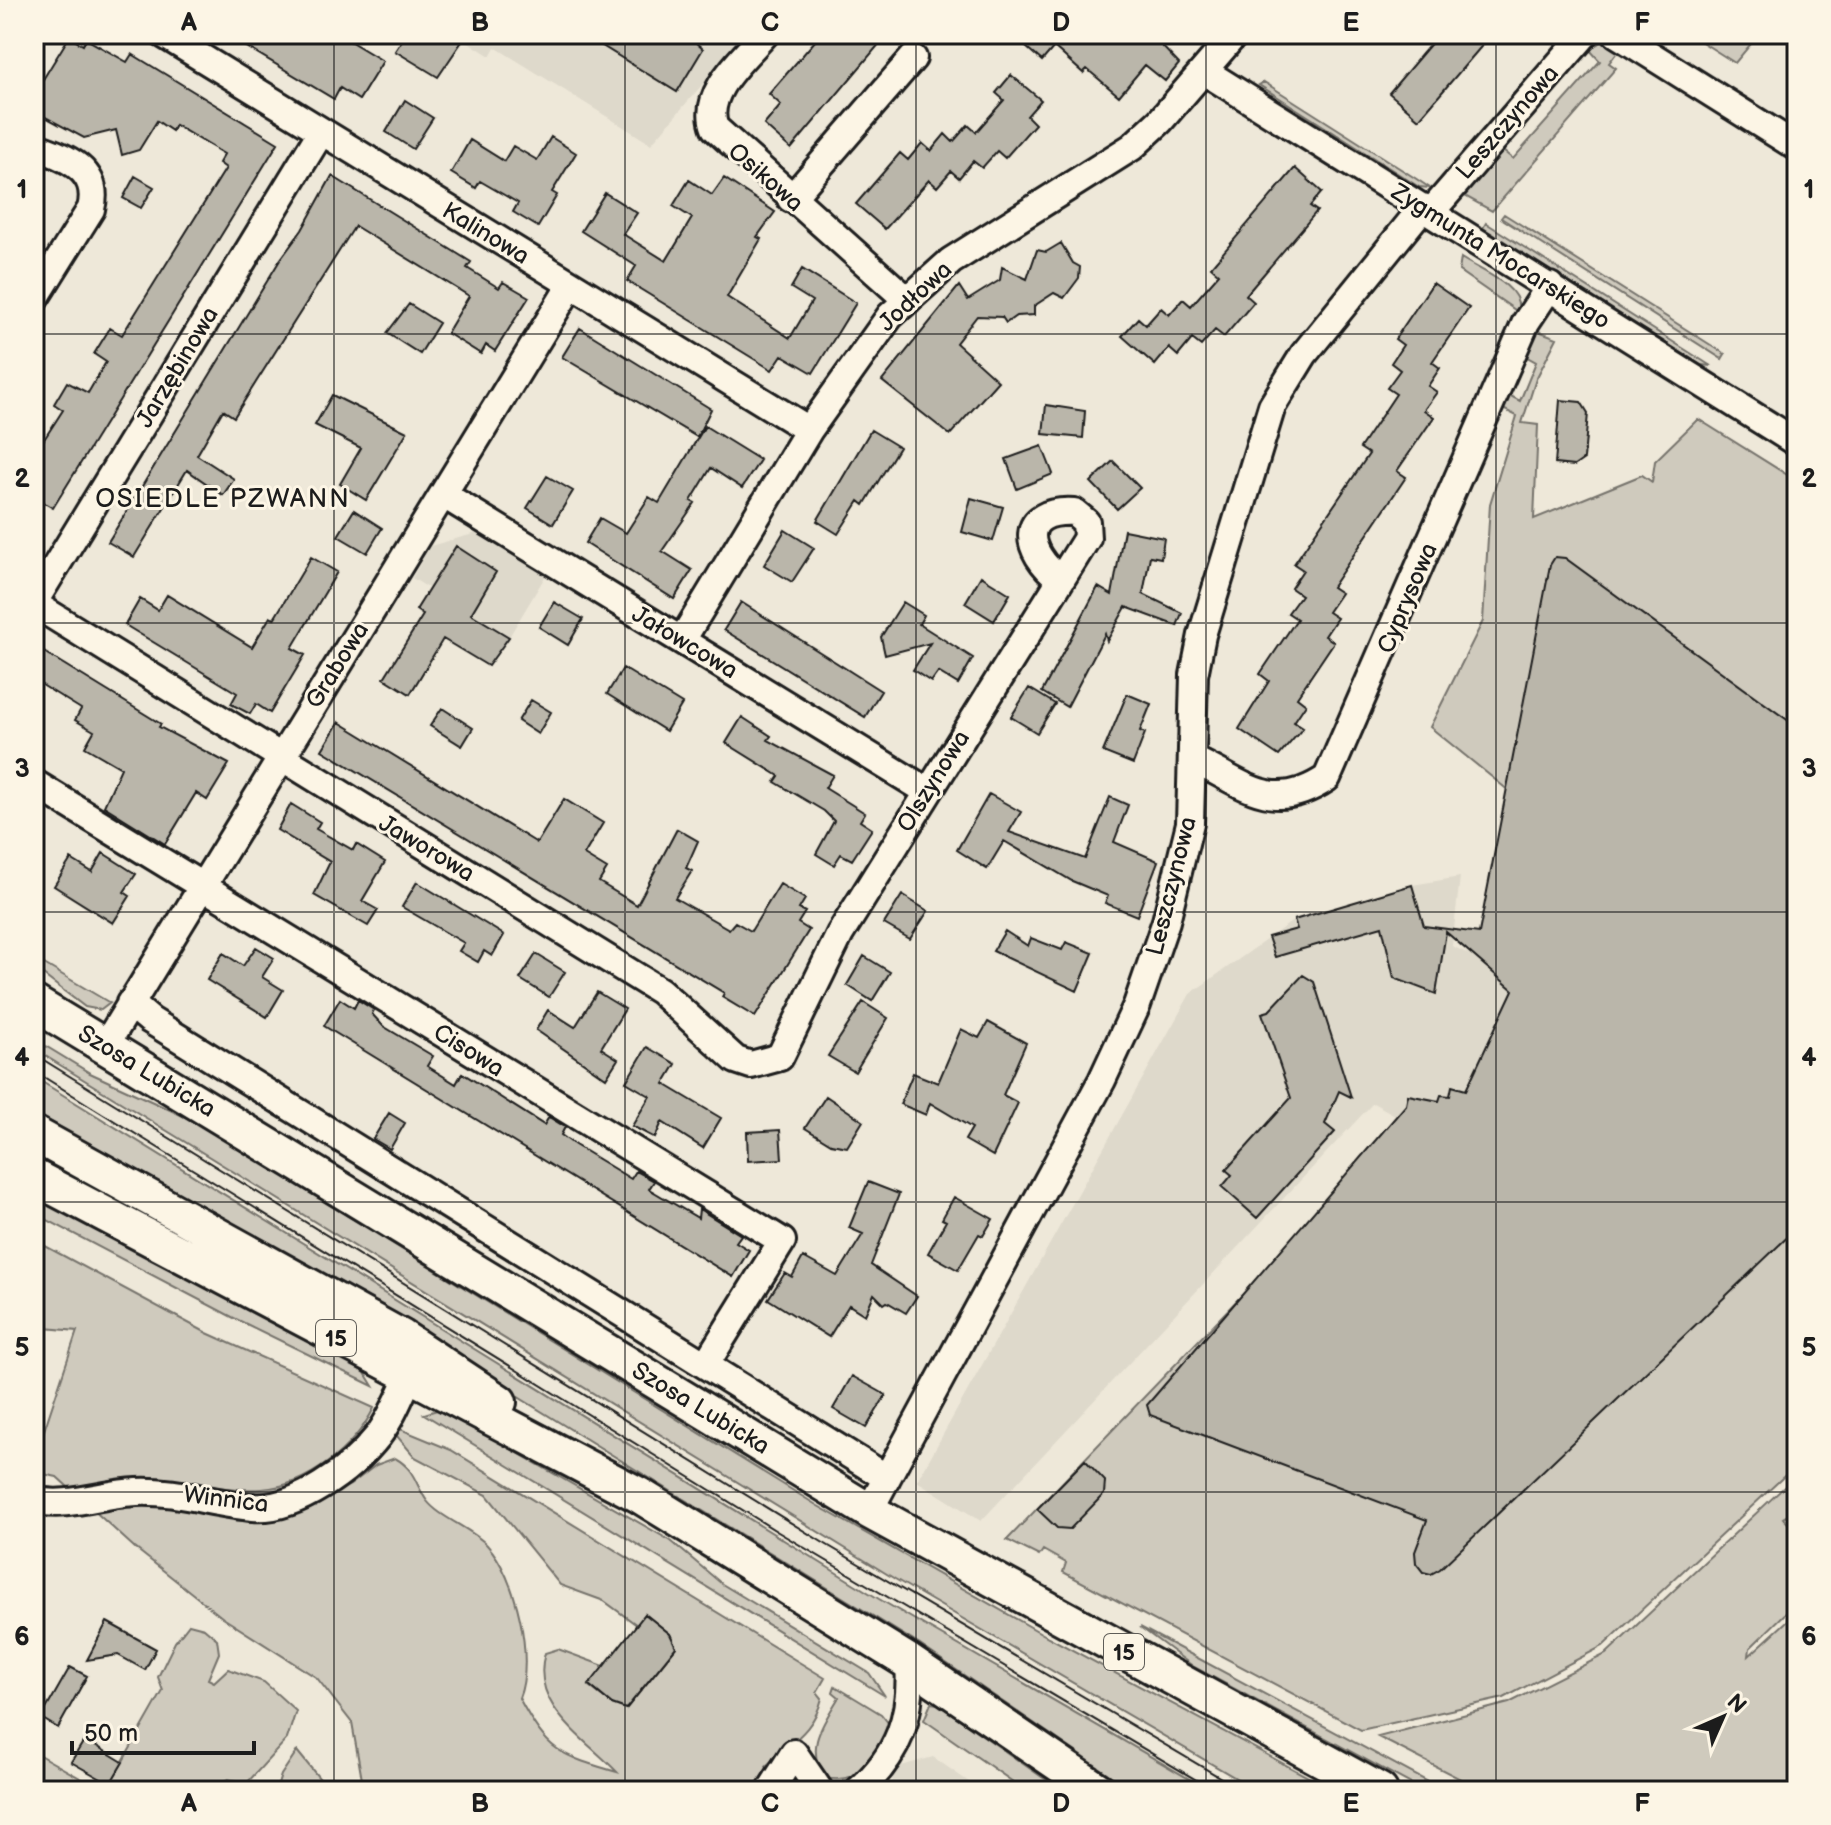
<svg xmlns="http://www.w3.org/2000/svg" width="1831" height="1825" font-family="'Balsamiq Sans',sans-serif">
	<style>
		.built { fill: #ded9cb }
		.green { fill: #cfcabd; stroke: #76736c; stroke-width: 2 }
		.building { fill: #bab6aa; stroke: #1c1c1c; stroke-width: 2 }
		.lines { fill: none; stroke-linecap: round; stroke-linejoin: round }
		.minor-casing { stroke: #1c1c1c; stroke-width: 32 }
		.major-casing { stroke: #1c1c1c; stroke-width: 40 }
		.minor { stroke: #fcf5e5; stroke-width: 26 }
		.major { stroke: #fcf5e5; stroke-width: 34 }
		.tram { stroke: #1c1c1c; stroke-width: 2 }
		.grid { fill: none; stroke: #1c1c1c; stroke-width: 2; stroke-opacity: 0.55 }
		.labels { text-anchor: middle; stroke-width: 6; stroke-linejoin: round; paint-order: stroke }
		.shield { fill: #fcf5e5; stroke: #5f5d58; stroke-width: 2 }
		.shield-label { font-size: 22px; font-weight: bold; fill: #1c1c1c }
		.street-label { font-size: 24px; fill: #1c1c1c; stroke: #fcf5e5 }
		.neighbourhood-label { font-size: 26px; letter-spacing: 2px; fill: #1c1c1c; stroke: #fcf5e5 }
		.neatline { fill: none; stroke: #1c1c1c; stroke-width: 3 }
		.grid-label { font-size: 26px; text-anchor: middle; font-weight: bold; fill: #1c1c1c }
	</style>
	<rect width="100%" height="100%" fill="#eee8d9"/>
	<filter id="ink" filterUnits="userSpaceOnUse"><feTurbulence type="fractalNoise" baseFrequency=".0125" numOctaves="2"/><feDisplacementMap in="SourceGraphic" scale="16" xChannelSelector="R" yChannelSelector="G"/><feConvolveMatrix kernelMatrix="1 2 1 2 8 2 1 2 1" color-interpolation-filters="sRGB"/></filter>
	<g filter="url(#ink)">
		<!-- built -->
		<path class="built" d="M456,34H746L651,144L495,47L490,56Z
			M477,533L546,575L509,637L412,578L430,546Z
			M1460,877L1452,946L1475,957L1513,990L1450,1126L1397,1116L1373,1103L981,1521L917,1481L1190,994L1294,920L1412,885Z
			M933,1757L982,1791H891L894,1768Z"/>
		<!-- green -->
		<path class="green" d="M1696,34H1749L1755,39L1735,63L1694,37Z
			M1602,42L1620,48L1609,63L1616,68L1492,211L1461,194L1499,148L1513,159L1600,61L1588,48Z
			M1264,82L1415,178L1430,188L1419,187L1259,85Z
			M1504,214L1725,354L1722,359L1501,218Z
			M1486,223L1711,366L1701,365L1483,228Z
			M1461,258C1479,270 1524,286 1518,312L1459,271Z
			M1533,329L1557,338L1536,379L1522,423L1538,425L1534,519L1642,475L1652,482L1655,461L1698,419L1797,481V554L1790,567L1797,563V1464L1603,1646L1504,1698L1361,1730L1063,1572L1066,1563L1043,1550L1039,1556L1007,1540L1407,1123L1539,1091L1509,791L1430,727L1483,621L1490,504L1517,416L1499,407L1505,393L1520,401L1536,362L1522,354Z
			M34,958L110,1003L101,1010L85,1007L34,968Z
			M34,1039L90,1073L194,1121L818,1506L1048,1637L1334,1791H1258L895,1579L34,1049Z
			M34,1077L879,1599L1210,1791H1133L920,1645L374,1308L34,1112Z
			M34,1195L362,1368L373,1386L234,1318L34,1213Z
			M34,1240L207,1333L374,1408C354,1448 308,1486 262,1489C226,1491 186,1482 149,1479L152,1504L261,1521L350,1485L376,1465L395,1458C415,1469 415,1484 427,1501C439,1517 472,1529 487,1545C516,1576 535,1659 519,1698C548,1752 559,1755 617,1772C586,1739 529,1706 545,1653L558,1649L604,1666L589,1686L612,1704L626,1709L676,1647L670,1634L645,1614L637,1625L604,1601L560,1585L487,1495L415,1457L396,1435L398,1428L451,1450L825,1678L817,1692L822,1698C814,1732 789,1743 766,1766L779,1791H364L352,1723L317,1678L223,1618L135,1548L57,1477L34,1472V1461L77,1331L34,1327Z
			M437,1410L452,1415L671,1541L722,1584L869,1673L885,1696L424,1414Z
			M1797,1475V1527L1786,1516L1783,1518L1797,1533V1602L1750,1648L1749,1656L1797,1612V1779L1784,1791H1484L1378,1737L1509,1703L1606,1654Z
			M189,1624L204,1628L217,1639L219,1653L208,1679L214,1682L228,1669L264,1682L296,1711L287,1739L247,1783L228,1779L216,1785L217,1791H106L163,1691L158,1677L175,1642Z
			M1140,1627L1445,1791H1424L1194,1667Z
			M835,1686L881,1714L889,1724C882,1756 860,1786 825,1778C804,1748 823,1724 839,1697L833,1692Z
			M931,1703L938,1704L1062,1791H1026L924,1720Z
			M297,1751L324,1784L320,1791H276L281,1775Z
			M34,1752L103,1791H34Z"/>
		<!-- building -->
		<path class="building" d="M225,34H338L383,61L359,100L340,88L334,99Z
			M406,34H467L438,77L395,51Z
			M583,34H686L703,49L677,92Z
			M821,34H870L881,42L791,149L764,125L781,105L769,94Z
			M1038,34H1166L1159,43L1179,64L1165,81L1145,65L1119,96L1087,69L1083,73L1054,47L1042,61L1026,47Z
			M1439,34H1492L1419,119L1389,93Z
			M69,37L83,45L86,39L127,62L132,54L278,143L53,508L34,497V436L43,441L63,410L54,404L67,382L88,393L106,362L94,354L110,328L122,335L226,168L219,163L224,154L175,125L172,131L157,121L139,150L122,155L116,130L84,138L34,111V94Z
			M1011,75L1041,100L1027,116L1035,124L1005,158L997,151L982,168L973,161L959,178L951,171L937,187L929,180L885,229L856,204L900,153L908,160L922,143L931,151L945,134L953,142L968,125L976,132L1004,100L996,93Z
			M405,100L433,118L413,149L386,132Z
			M551,137L576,153L552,192L557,195L538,227L513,212L518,203L480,181L476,188L451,173L470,140L504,161L513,146L537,160Z
			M1295,168L1322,192L1310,206L1317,211L1246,295L1254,302L1224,337L1215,330L1201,346L1192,339L1178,356L1169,348L1155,365L1122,336L1138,318L1146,325L1161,308L1169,315L1183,299L1191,306L1219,274L1211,267Z
			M135,176L154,187L141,208L123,198Z
			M332,176L471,262L467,268L499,288L503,282L529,297L495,351L486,345L481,354L447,333L469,296L355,226L234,417L223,410L197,455L234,479L223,495L187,470L134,557L108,542L280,260L302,230Z
			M724,178L775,212L757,237L761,239L727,297L790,338L812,301L791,288L802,269L856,303L813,373L782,355L772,370L627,281L636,266L581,231L605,193L637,213L623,234L666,261L692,218L673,206L689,180L712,195Z
			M1061,243L1073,263L1080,267L1079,278L1064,298L1054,293L1034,306V315L1016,316L1006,323L1002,317L977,316L956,343L998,381L950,435L882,381L959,286L968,300L1000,280L1002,267L1027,279L1037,250L1046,252Z
			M1433,283L1469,308L1432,362L1440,368L1428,386L1437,392L1424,410L1434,417L1397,471L1406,477L1332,587L1341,593L1328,612L1337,618L1325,636L1334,642L1297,697L1306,704L1294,722L1303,728L1279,756L1239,729L1269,681L1260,674L1297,619L1288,613L1301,595L1291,588L1303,570L1294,564L1369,454L1360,448L1396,394L1387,388L1400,370L1391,363L1403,345L1395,339Z
			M409,304L439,323L420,354L387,333Z
			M580,328L711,409L697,437L562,357Z
			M332,395L407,432L366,500L340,484L361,448L315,425Z
			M1560,400L1581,402L1588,413L1584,459L1574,466L1555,464Z
			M1046,405L1085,411L1083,438L1043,434Z
			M705,426L760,460L742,488L711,468L691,501L695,503L662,551L692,570L674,599L585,543L600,518L626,533L649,497L659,503Z
			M871,430L899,447L864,505L859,501L838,534L817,521Z
			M1042,446L1053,474L1017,489L1006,459Z
			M1113,461L1140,488L1117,509L1091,482Z
			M547,476L573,491L553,524L527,508Z
			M971,498L1003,507L993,541L962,532Z
			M354,510L382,528L367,553L338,536Z
			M785,530L814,548L792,582L764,565Z
			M1124,530L1164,538L1161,558L1150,556L1143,594L1182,613L1177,626L1126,607L1107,641L1105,634L1067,707L1042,692L1098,587L1112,595Z
			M456,546L496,572L471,614L509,637L488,666L443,639L410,694L384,678L423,615L416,610Z
			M311,557L337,572L292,648L305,655L270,713L256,704L250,714L231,704L237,693L125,625L140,599L158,610L167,595L252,647L270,617L274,619Z
			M1555,557L1565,558L1797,727V1228L1440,1569L1431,1574L1423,1572L1416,1563L1415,1552L1427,1520L1150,1415L1147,1405L1406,1105L1408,1095L1439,1101L1441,1095L1450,1096L1452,1086L1466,1090L1513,990L1446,932L1436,994L1394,978L1382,926L1275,957L1268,937L1297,929L1294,920L1412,885L1424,926L1479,933L1550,565Z
			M981,576L1010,594L994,621L965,603Z
			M554,602L583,619L568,645L539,627Z
			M741,602L881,691L865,717L724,630Z
			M903,602L924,615L919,624L973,658L958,684L938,672L931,682L913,670L930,643L885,655L881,637Z
			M34,646L161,724L159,727L229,764L207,800L196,793L165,844L104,806L121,768L85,747L94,731L75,720L81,709L34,680Z
			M623,668L682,704L666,731L607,694Z
			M1029,688L1055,704L1037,733L1011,717Z
			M1127,694L1151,704L1140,731L1145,733L1133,764L1103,752Z
			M531,700L551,712L538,734L518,721Z
			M442,708L473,728L462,746L430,726Z
			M742,717L771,736L768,740L833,775L825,788L865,813L860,821L872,829L852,860L841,854L834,865L816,854L834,821L824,811L775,782L779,776L726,743Z
			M339,722L537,843L564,799L603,823L584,855L607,869L599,882L637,905L677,829L698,841L686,868L692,871L675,898L729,929L735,922L751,931L780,884L805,899L799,909L805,912L798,923L809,930L755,1017L722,997L724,993L322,750Z
			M989,794L1021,812L1009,832L1085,859L1110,797L1128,805L1114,842L1158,861L1137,916L1105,903L1108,896L1072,881L1004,841L987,869L957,850Z
			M291,804L320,822L316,829L353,850L356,844L385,862L362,901L378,910L368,926L314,895L330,862L277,830Z
			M103,853L136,874L124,892L130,896L113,923L54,886L71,859L92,872Z
			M417,882L504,935L492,956L484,951L478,962L459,951L464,943L402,907Z
			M902,895L928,911L910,939L884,924Z
			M1005,931L1028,946L1031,938L1062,950L1066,942L1093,953L1077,991L993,951Z
			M256,947L274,958L262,977L283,990L267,1017L207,980L223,953L243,966Z
			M536,954L565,972L549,997L520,979Z
			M864,956L890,972L872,1001L847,985Z
			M1303,975L1314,982L1351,1097L1339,1091L1325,1124L1335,1132L1257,1218L1222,1187L1232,1175L1226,1170L1291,1098L1262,1013L1269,1011Z
			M597,992L625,1009L601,1048L618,1059L606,1078L536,1030L548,1010L575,1027Z
			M340,999L354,1008L358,1000L374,1010L372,1014L383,1026L433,1056L427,1066L456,1084L462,1073L544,1125L549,1117L565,1127L561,1135L575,1145L631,1179L636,1171L654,1181L649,1189L698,1218L699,1209L741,1235L736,1242L749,1250L733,1277L324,1026Z
			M863,1002L888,1018L855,1072L828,1056Z
			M988,1022L1026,1043L1003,1095L1018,1103L993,1156L965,1140L972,1128L930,1103L926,1115L900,1104L913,1073L938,1083L961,1029L979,1038Z
			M647,1047L676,1064L664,1084L721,1118L703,1148L662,1122L655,1138L632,1126L650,1096L626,1082Z
			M826,1096L863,1121L847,1147L831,1144L805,1128Z
			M389,1113L405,1123L390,1149L373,1139Z
			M780,1130L782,1159L748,1161L747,1132Z
			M868,1182L899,1194L871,1265L917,1296L906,1313L887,1302L884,1304L874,1294L865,1315L849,1305L829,1337L768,1299L785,1273L792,1277L803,1257L837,1276L863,1234L849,1228Z
			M954,1197L993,1219L983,1236L979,1234L958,1270L928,1253L946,1221L942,1219Z
			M852,1376L886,1395L866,1428L833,1409Z
			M1085,1460L1105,1481L1104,1494L1070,1529L1057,1528L1037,1509Z
			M645,1614L670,1634L676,1647L626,1709L612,1704L589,1685Z
			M107,1622L156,1649L145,1670L118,1655L87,1660Z
			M70,1667L87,1676L58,1728L41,1718Z
			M85,1739L123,1762L110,1784L71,1762Z"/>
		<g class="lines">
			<!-- minor casing -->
			<g class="minor-casing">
				<path id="minor" d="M163,34L809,430
					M765,34C744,58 701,93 715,128L906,299
					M1617,34L1797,147
					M1204,71L1797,443
					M34,146C65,157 101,169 91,209L34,300
					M791,199L913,58
					M1431,212L1585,34
					M444,495L927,791
					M34,602L321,132
					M34,604L660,991L736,1060L751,1065L780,1057L840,934L1087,538L1086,522L1074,512C1018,509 1023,551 1060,579
					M682,640L809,430L890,316L951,261L1132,147L1160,121L1235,34
					M1194,760C1245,784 1272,815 1327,778L1526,322L1550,286
					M34,783L782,1241L706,1364
					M130,1003L150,1020L887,1478
					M105,1046L571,285
					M34,1500C66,1509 104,1493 137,1492C177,1490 214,1504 253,1507C296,1511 352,1469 378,1436C391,1419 400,1397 409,1377
					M869,1511L1102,1080L1137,1005L1166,921L1190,823L1194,675L1202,635L1272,406L1304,354L1423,207
					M770,1791L794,1753L820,1791
					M858,1791C899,1755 913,1715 909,1662"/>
			</g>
			<!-- major casing -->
			<g class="major-casing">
				<path id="major" d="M34,1003L869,1511L1380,1791
					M34,1134L401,1337L499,1402
					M34,1177L639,1495L909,1662L1099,1791"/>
			</g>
			<!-- minor -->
			<use href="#minor" class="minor"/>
			<!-- major -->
			<use href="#major" class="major"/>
			<!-- tram -->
			<path class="tram" d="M34,1054L822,1542L1243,1791
				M34,1071L778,1532L1215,1791"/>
		</g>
	</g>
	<!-- grid -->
	<path class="grid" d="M334,34V1791M625,34V1791M916,34V1791M1206,34V1791M1496,34V1791M34,334H1797M34,623H1797M34,912H1797M34,1202H1797M34,1492H1797"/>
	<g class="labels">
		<!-- shield labels -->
		<g class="shield">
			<rect x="316" y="1320" width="40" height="36" rx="6"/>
			<rect x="1104" y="1634" width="40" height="36" rx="6"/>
		</g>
		<g class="shield-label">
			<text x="336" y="1346">15</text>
			<text x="1124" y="1660">15</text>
		</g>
		<!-- street labels -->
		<g class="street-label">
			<text transform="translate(1507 122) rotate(-49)" y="8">Leszczynowa</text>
			<text transform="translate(766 177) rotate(41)" y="8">Osikowa</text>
			<text transform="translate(486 233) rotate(31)" y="8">Kalinowa</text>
			<text transform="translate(1501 256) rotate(32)" y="8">Zygmunta Mocarskiego</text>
			<text transform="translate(915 296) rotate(-43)" y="8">Jodłowa</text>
			<text transform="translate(177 367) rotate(-59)" y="8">Jarzębinowa</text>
			<text transform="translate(1407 598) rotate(-67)" y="8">Cyprysowa</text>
			<text transform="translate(685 642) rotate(31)" y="8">Jałowcowa</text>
			<text transform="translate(337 665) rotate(-58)" y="8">Grabowa</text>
			<text transform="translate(933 781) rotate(-58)" y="8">Olszynowa</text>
			<text transform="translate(427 848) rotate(31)" y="8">Jaworowa</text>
			<text transform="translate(1171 886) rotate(-76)" y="8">Leszczynowa</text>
			<text transform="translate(469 1050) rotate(32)" y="8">Cisowa</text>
			<text transform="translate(147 1071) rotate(31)" y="8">Szosa Lubicka</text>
			<text transform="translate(701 1408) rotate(31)" y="8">Szosa Lubicka</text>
			<text transform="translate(226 1499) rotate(7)" y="8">Winnica</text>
		</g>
		<!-- neighbourhood labels -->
		<g class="neighbourhood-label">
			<text x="223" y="507">OSIEDLE PZWANN</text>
		</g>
	</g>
	<!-- margin -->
	<rect width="1831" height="1825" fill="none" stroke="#fcf5e5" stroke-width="88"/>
	<!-- north arrow -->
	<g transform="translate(1723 1717) rotate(45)" stroke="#fcf5e5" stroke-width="6" paint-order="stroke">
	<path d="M0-6L14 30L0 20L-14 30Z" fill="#1c1c1c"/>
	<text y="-12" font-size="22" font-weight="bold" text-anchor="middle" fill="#1c1c1c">N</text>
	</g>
	<!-- scale -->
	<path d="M72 1741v12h182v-12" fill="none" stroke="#1c1c1c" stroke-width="4"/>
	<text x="84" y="1741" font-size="24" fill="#1c1c1c" stroke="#fcf5e5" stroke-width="6" paint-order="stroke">50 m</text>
	<rect x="44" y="44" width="1743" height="1737" class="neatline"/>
	<g class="grid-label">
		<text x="189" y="31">A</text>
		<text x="480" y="31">B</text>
		<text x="770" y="31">C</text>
		<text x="1061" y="31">D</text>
		<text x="1351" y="31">E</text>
		<text x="1642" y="31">F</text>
		<text x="22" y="198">1</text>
		<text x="1809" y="198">1</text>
		<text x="22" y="487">2</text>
		<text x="1809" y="487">2</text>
		<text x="22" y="777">3</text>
		<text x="1809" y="777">3</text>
		<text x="22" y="1066">4</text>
		<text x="1809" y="1066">4</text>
		<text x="22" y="1356">5</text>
		<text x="1809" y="1356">5</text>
		<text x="22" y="1645">6</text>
		<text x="1809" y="1645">6</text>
		<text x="189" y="1812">A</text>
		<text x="480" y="1812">B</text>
		<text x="770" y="1812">C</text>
		<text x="1061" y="1812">D</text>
		<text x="1351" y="1812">E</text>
		<text x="1642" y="1812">F</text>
	</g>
</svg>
